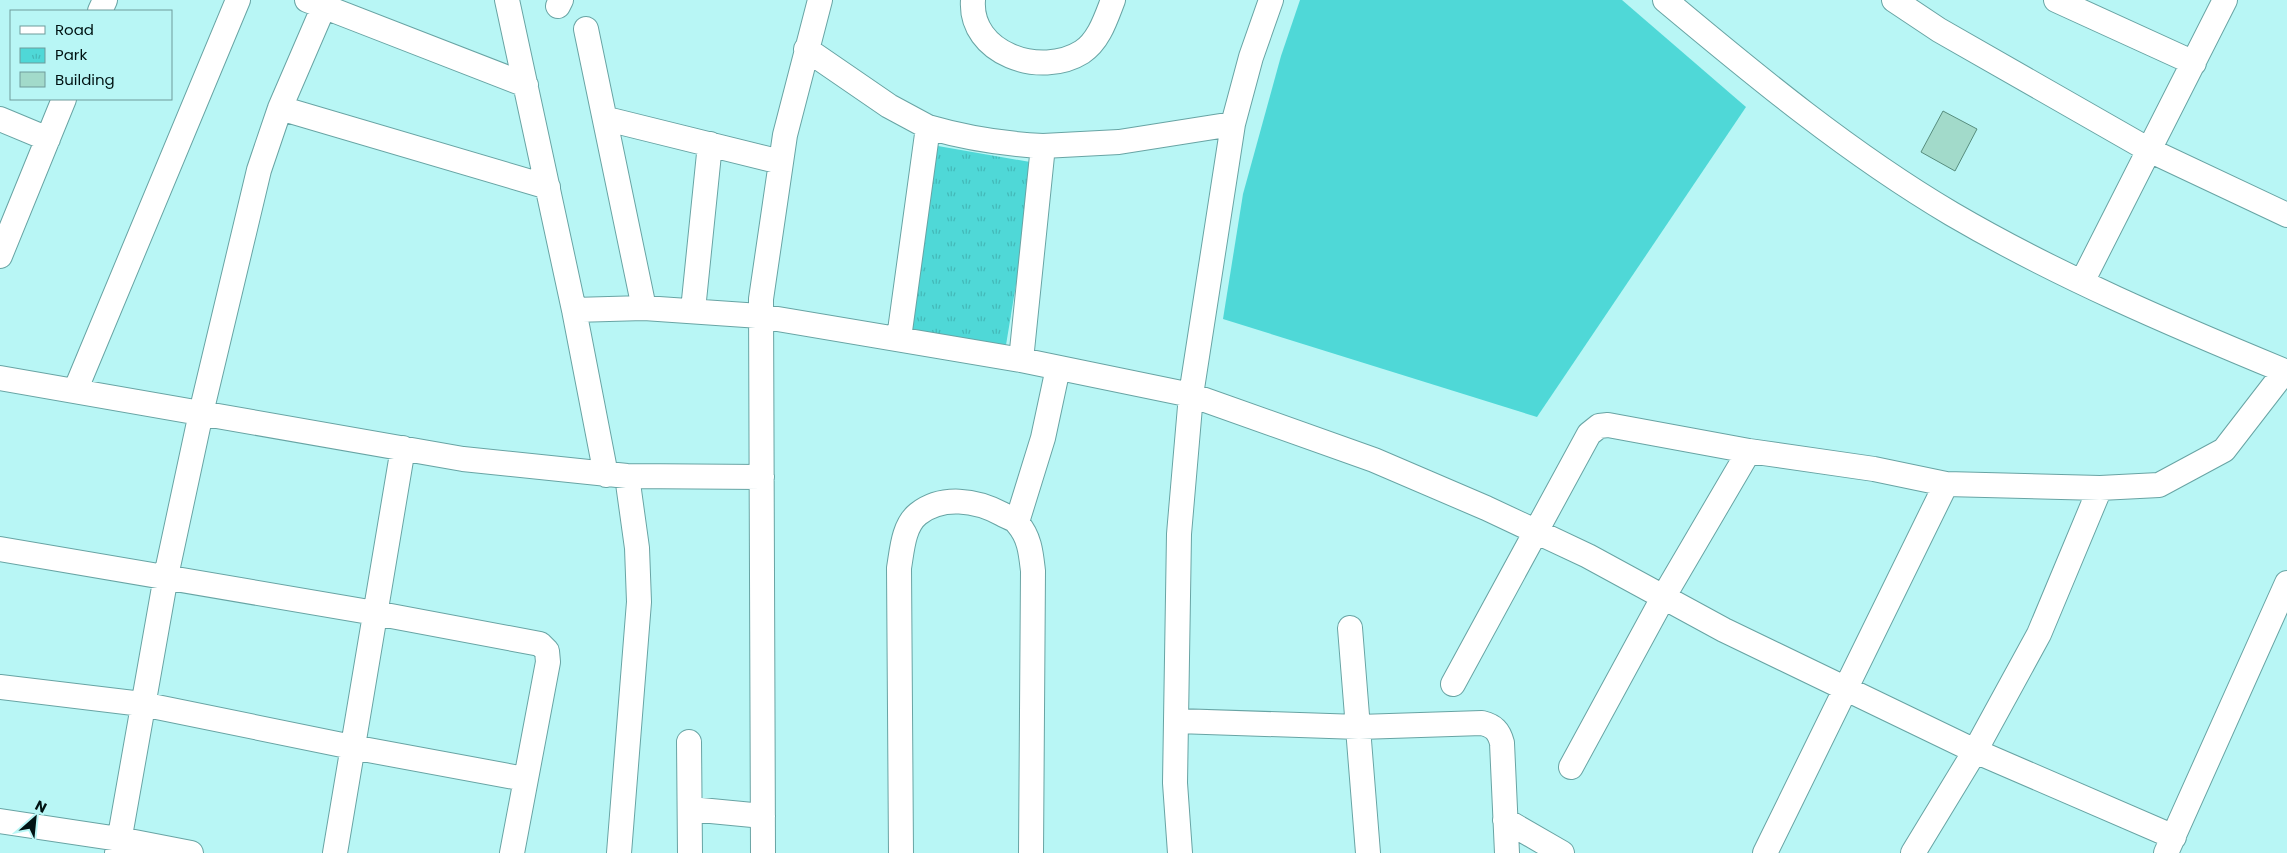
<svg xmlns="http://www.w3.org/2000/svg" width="2287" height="853" font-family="Poppins,sans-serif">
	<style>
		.green { fill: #4fd8d7 }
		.park { fill: url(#park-tufts) }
		.building { fill: #a2daca; stroke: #578d7e }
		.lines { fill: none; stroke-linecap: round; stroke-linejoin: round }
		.minor-casing { stroke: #68a4a4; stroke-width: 26 }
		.minor { stroke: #fff; stroke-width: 24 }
	</style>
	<defs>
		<pattern id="park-tufts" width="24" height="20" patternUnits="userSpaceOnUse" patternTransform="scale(1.25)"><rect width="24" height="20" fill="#4fd8d7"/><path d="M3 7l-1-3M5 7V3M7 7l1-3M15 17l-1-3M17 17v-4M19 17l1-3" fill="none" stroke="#43b8b8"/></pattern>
	</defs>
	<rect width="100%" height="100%" fill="#b8f6f5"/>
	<!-- green -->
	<path class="green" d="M1300,0H1622L1746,107L1537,417L1223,319L1243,194L1281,56Z"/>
	<!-- park -->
	<path class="park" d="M938,146L1036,163L1006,345L907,329Z"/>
	<!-- building -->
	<path class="building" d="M1943,111L1977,129L1955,171L1921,152Z"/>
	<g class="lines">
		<!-- minor casing -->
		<g class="minor-casing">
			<path id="minor" d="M307,0L526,85
				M507,0L574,310L606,475
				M973,0C969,54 1041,78 1082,52C1099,41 1106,18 1113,0
				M1665,0C1757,77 1849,153 1952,214C2058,276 2173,325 2287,372
				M1894,0L1939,30L2149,150L2287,215
				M2056,0L2194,63
				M558,6L561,0
				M100,11L105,0
				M586,29L644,308
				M806,49L889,106L928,127
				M280,108L548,187
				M0,119L48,139
				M607,119L781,162
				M1043,146L1119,142L1233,124
				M0,256L64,99
				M2082,282L2225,0
				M574,310L644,308L760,316L1021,360L1191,395L1374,460L1486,508L1588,556L1724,630L1975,751L2174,837
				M693,310L710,144
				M899,338L928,127C966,138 1003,144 1043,146L1021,360
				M0,378L463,459L627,476L762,477
				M75,391L238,0
				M1017,522L1043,438L1058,368
				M0,549L375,613L540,644L547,651L548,662L512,853
				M1350,628L1368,853
				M1453,684L1589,434L1599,426L1608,425L1749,451L1874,469L1946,484L2100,488L2159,485L2224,450L2285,371
				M0,687L142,704L352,747L525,779
				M1177,721L1359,727L1482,723C1494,726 1499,731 1502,743L1507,853
				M689,742L690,853
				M1571,767L1664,596L1749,451
				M690,809L763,816
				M1505,820L1562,853
				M0,821L119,839L191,853
				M117,853L166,576L201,413L259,170L280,108L324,6
				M335,853L403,448
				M619,853L639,602L637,548L627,476
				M763,853L761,299L785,135L820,0
				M901,853L899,568C902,551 903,526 918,514C942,495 976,500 1002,514C1007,517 1015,519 1018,524C1030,538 1031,554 1033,571L1031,853
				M1180,853L1175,783L1179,534L1191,395L1233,124L1251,57L1271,0
				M1765,853L1946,484
				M1913,853L1975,751L2039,634L2100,488
				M2166,853L2287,583"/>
		</g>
		<!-- minor -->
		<use href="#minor" class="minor"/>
	</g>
	<!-- legend -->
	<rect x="10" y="10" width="162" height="90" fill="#b8f6f5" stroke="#6e9b9b"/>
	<rect x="20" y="26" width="25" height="8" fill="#ffffff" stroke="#6e9b9b"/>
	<text x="55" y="35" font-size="15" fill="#001313">Road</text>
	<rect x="20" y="48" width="25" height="15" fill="url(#park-tufts)" stroke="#6e9b9b"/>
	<text x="55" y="60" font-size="15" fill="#001313">Park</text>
	<rect x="20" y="72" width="25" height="15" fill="#a2daca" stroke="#6e9b9b"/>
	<text x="55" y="85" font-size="15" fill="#001313">Building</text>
	<!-- north arrow -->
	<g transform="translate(35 818) rotate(27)" stroke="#b8f6f5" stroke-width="4" paint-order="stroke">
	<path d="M0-4L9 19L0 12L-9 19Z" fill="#001313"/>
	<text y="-8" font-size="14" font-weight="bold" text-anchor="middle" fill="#001313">N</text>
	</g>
</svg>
